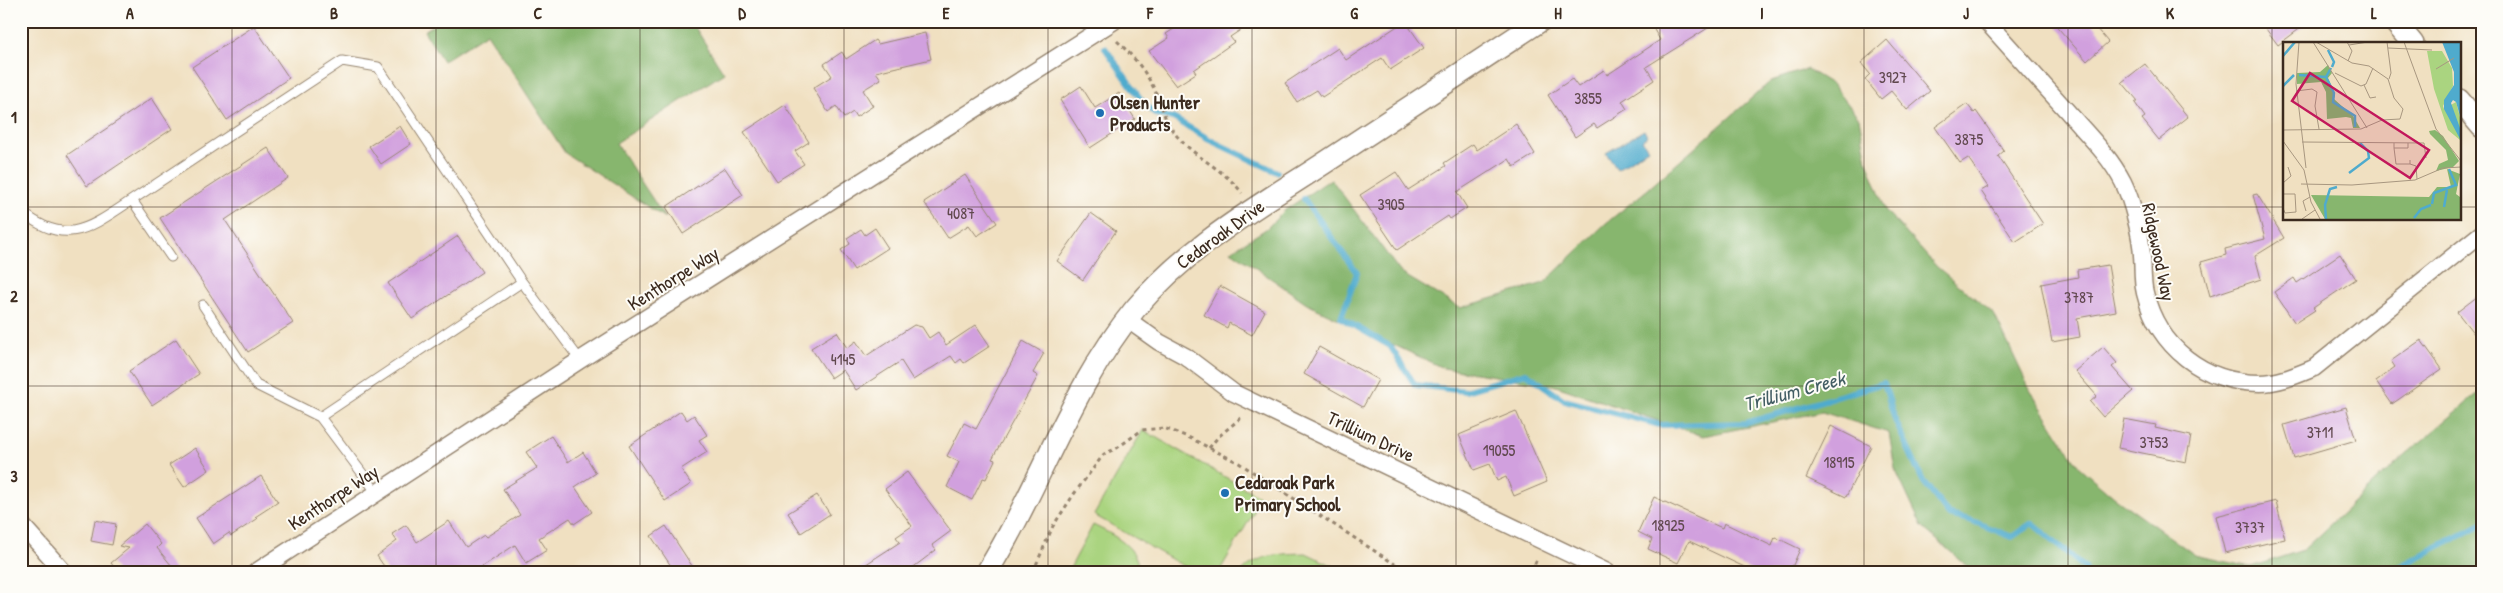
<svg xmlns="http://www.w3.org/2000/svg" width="2503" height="593" font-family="'Patrick Hand',sans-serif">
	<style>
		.green { fill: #aad480; stroke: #727f4f }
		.forest { fill: #87b66e; stroke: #617046 }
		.water { fill: #4fabcd; stroke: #456a76 }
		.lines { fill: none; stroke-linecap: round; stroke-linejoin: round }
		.stream { stroke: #4fabcd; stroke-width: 6 }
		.building { fill: #d1a0de }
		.service-casing { stroke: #968570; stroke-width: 11 }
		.minor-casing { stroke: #968570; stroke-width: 19 }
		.tertiary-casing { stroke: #968570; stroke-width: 24 }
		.path { stroke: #968570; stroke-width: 3; stroke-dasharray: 4 4; stroke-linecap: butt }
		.service { stroke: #fff; stroke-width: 9 }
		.minor { stroke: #fff; stroke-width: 16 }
		.tertiary { stroke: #fff; stroke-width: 21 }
		.grid { fill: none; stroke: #3b2a1e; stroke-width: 1; stroke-opacity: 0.55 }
		.poi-dot { fill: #1f6fb2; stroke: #fdfcf7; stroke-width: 2 }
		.labels { text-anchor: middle; stroke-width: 4; stroke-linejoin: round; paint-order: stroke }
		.number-label { font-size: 16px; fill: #60484e }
		.poi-label { font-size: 19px; font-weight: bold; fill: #3b2a1e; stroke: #fdfcf7; text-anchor: start }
		.street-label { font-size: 19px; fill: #3b2a1e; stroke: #fdfcf7 }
		.water-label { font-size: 20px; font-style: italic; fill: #435e64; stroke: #fdfcf7 }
		.inset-river { fill: none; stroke: #4fabcd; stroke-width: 2.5 }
		.inset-road { fill: none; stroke: #a89780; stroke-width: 1 }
		.view { fill: #c2185b; fill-opacity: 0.15; stroke: #c2185b; stroke-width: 2.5 }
		.inset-edge { fill: none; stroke: #3b2a1e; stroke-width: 2.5 }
		.neatline { fill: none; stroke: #3b2a1e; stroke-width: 2 }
		.grid-label { font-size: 16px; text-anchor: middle; font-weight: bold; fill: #3b2a1e }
	</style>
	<rect width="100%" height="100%" fill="#fdfcf7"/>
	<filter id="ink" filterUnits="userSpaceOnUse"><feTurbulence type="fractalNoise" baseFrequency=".02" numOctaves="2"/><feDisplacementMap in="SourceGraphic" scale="10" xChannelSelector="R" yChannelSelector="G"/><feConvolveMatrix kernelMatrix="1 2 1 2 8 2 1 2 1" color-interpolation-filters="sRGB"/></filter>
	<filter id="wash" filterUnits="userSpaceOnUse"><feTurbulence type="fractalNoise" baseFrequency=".0096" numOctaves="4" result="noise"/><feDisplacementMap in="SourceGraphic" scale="20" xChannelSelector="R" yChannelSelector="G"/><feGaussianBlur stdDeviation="1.12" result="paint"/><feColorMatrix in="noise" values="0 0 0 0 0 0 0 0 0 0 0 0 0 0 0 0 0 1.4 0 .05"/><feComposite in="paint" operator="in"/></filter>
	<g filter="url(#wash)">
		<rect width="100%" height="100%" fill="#f0e0c1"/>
		<!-- green -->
		<path class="green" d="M1143,430L1262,498L1219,572H1194L1094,515Z
			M1093,525C1112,534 1141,548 1138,572H1068Z
			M1306,553L1346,572H1242C1259,553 1282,554 1306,553Z"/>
		<!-- forest -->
		<path class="forest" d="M440,21H691L724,73L616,143L665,218L565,153L487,33L443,61L424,31Z
			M1807,69L1833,85L1859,118L1867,161L1886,211L1937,267L1994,314L2030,390L2079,467L2114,497L2195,555L2251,567L2303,550L2398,461L2482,390V572H1974L1922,527L1895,469L1889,433L1822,412L1703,436L1553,385L1443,368L1311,306L1231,251L1266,229L1285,210L1331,179L1401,273L1460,308L1544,283L1605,224L1647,190L1771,81Z"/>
		<!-- water -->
		<path class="water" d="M1644,130L1647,136L1642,140L1648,149L1617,169L1606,153Z"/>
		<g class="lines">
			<!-- stream -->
			<path class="stream" d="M1082,21V22
				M1105,48L1144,104L1156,114L1173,118L1214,142L1277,172
				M1304,199L1357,273L1341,318L1390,346L1415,385L1465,391L1526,373L1564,400L1660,425L1746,423L1884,383L1895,420L1923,481L1949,515L1970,520L2012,537L2032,523L2085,568L2086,572
				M2389,572L2482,524"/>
		</g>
		<g id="blocks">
			<!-- building -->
			<path class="building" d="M1186,21H1254L1230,37L1234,42L1194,70L1196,73L1176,86L1149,51L1169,38L1166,34Z
				M1405,21L1424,48L1390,70L1382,58L1322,97L1317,90L1297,102L1285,83L1338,48L1346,60Z
				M1649,21H1719L1646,67L1654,80L1622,101L1627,109L1597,128L1594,124L1575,137L1548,95L1572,79L1578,87L1604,70L1607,75L1660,40Z
				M2052,21H2090L2108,42L2087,61Z
				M2260,21H2310L2278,45Z
				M254,26L289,78L227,120L192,67Z
				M925,33L931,59L876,72L881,79L863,90L873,106L856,117L853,112L844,118L836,106L828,112L813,88L832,76L824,64L842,52L846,59L875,40L878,44Z
				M1887,40L1930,91L1907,110L1891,91L1881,99L1865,79L1870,74L1861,63Z
				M2145,64L2188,117L2159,140L2142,119L2145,117L2135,103L2138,101L2122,82Z
				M1081,86L1095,108L1119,93L1135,119L1090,148L1060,100Z
				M152,98L172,129L87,186L67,155Z
				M1967,104L1974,113L1976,111L2004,151L1998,156L2043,224L2015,242L1981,191L1988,187L1968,158L1960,163L1935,127Z
				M785,105L809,142L795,151L804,164L777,181L744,132Z
				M1516,124L1535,154L1514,167L1509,159L1457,192L1467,208L1450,219L1448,216L1397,250L1360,195L1396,172L1408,190L1446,166L1444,163L1473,144L1477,150Z
				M400,126L411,144L381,164L369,146Z
				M268,148L288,178L225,220L293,323L248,352L160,218Z
				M725,168L743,195L683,234L666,207Z
				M965,175L997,223L977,236L969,225L948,238L924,202Z
				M2257,194L2284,238L2255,256L2261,279L2210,296L2201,262L2226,255L2225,249L2265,239L2253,195Z
				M1091,213L1116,231L1083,280L1057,261Z
				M875,228L888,248L854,270L841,250L850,244L847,238L861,229L865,235Z
				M458,236L482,272L412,319L388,283Z
				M2340,254L2356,279L2313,308L2315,310L2295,323L2274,292L2294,278L2297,283Z
				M2108,265L2116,311L2077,318L2080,337L2052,342L2041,284L2078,277L2077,270Z
				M1220,286L1265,311L1252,335L1229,323L1227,328L1204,315Z
				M2482,293V344L2457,312Z
				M914,325L922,327L929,338L938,332L946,345L976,325L990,346L964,363L961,359L956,363L951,356L913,380L901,361L856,390L843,370L831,378L811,348L837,332L847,348L856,341L866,356Z
				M176,339L199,374L152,405L129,371Z
				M2421,340L2442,369L2392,404L2376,381L2395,367L2391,361Z
				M1023,341L1044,353L1033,373L1038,376L992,459L995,460L986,479L983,478L972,500L947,487L959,462L947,456L964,423L976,429Z
				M1319,347L1378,380L1363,407L1304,374Z
				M2103,347L2117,363L2112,367L2133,391L2103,417L2090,402L2097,396L2075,371Z
				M2346,407L2356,440L2294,458L2284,425Z
				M681,411L687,420L694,415L707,435L699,440L707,452L681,469L691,484L665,501L629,446Z
				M1516,411L1547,482L1514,496L1506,477L1497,481L1490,464L1474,470L1459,435Z
				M2124,419L2156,425L2155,428L2191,436L2186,462L2118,448Z
				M1831,426L1871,446L1846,497L1806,478Z
				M551,436L568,462L583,452L596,473L575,487L592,512L574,524L570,518L539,538L547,550L526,563L515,545L474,572H388L377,556L397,541L392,534L406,525L417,542L449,521L466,547L484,535L486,537L520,515L503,489L537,468L526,452Z
				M195,448L209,470L184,487L169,465Z
				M907,472L951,531L932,545L936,550L907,572H854L900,542L896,537L912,526L885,489Z
				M261,476L278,502L255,517L257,519L231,536L229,533L213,544L196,518Z
				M817,495L830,514L801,533L788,513Z
				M1654,497L1722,528L1724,523L1772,546L1775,537L1800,549L1790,572H1755L1689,541L1678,563L1648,549L1652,539L1638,532Z
				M2276,501L2285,539L2225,553L2216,516Z
				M95,520L116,524L112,545L91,541Z
				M145,524L161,544L157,548L177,572H118L111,563L129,548L119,546Z
				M666,526L696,572H675L651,536Z"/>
		</g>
	</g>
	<g filter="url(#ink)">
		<use href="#blocks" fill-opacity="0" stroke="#968570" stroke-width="1"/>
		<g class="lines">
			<!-- service casing -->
			<g class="service-casing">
				<path id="service" d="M21,211C66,249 91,227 132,200
					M171,257L132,200L342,61L378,67L522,282
					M203,305L256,385L320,417
					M377,493L320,417L522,282L580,360"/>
			</g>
			<!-- minor casing -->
			<g class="minor-casing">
				<path id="minor" d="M1986,21C2013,51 2040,81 2067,111C2087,134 2109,155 2123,182C2132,200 2141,235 2142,255C2143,268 2142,281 2145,293C2158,347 2204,383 2260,383C2279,383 2297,375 2314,368L2482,233
					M1128,320L1159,342L1185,356L1234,393L1607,572
					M21,524L64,572
					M256,572L580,360L1114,21"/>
			</g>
			<!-- tertiary casing -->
			<g class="tertiary-casing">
				<path id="tertiary" d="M2394,21L2413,44
					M2459,100L2482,127
					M987,572C1040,487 1071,387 1135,309C1190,244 1259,206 1329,160C1399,114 1469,67 1540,21"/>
			</g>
			<!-- path -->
			<path class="path" d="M1117,41C1133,56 1147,72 1156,93C1161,104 1164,118 1171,128C1189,156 1223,167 1242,193
				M21,277L24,281L21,300
				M1209,448L1218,437L1243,416
				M1033,572L1053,526L1074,494L1104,454L1117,448L1142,430L1164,428L1188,437L1239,463L1407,572
				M1532,572L1537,558"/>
			<!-- service -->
			<use href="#service" class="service"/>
			<!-- minor -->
			<use href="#minor" class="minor"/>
			<!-- tertiary -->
			<use href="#tertiary" class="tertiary"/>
		</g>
	</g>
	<!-- grid -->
	<path class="grid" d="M232,21V572M436,21V572M640,21V572M844,21V572M1048,21V572M1252,21V572M1456,21V572M1660,21V572M1864,21V572M2068,21V572M2272,21V572M21,207H2284M2459,207H2482M21,386H2482"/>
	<!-- markers -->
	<g class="poi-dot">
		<circle cx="1100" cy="113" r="5"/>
		<circle cx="1225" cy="493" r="5"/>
	</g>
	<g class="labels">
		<!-- number labels -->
		<g class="number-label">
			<text x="1893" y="83">3927</text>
			<text x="1588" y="104">3855</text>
			<text x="1969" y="145">3875</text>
			<text x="1391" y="210">3905</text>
			<text x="961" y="219">4087</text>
			<text x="2079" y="303">3787</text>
			<text x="843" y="365">4145</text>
			<text x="2320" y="438">3711</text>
			<text x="2154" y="448">3753</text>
			<text x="1499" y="456">19055</text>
			<text x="1839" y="468">18915</text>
			<text x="1668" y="531">18925</text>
			<text x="2250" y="533">3737</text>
		</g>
		<!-- poi labels -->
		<g class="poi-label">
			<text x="1110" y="109">Olsen Hunter<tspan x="1110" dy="22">Products</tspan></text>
			<text x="1235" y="489">Cedaroak Park<tspan x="1235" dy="22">Primary School</tspan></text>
		</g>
		<!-- street labels -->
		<g class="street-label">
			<text transform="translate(1220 234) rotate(-36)" y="7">Cedaroak Drive</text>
			<text transform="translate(2159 252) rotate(78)" y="7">Ridgewood Way</text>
			<text transform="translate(673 278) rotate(-32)" y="7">Kenthorpe Way</text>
			<text transform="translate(1371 436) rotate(25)" y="7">Trillium Drive</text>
			<text transform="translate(333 497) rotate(-33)" y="7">Kenthorpe Way</text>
		</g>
		<!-- water labels -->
		<g class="water-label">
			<text transform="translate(1794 391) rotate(-15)" y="7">Trillium Creek</text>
		</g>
	</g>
	<!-- overview -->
	<g transform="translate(2283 42)">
		<rect width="178" height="178" fill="#f0e0c1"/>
		<path d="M144,9H159L169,26L170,44L160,64L161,67L173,60L177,75V98L165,88L151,47Z" fill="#aad480"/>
		<path d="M45,23L49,31L45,36L52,52L51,57L70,74L77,86H70L68,76L63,75L44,77L43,50L38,40L14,42V31L37,30ZM152,88L160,94L176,119L170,125L153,129L156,122L165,118L163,108L147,92L146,89ZM164,127L177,132L173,152L177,155V177H42L28,153L146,155L154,145H168Z" fill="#87b66e"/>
		<path d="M159,0H177V74L173,60L170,58L168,61L177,86V97L161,67V58L171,43V30Z" fill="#4fabcd"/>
		<path class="inset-river" d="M45,8L51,20L49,25M0,14L12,0M48,26L43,35L51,51L50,60L72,74V85M16,33L43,35M0,44L11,33M66,131L86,116L85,109L77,101M149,162L151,151L173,143L166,127M161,165L164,148M131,176L138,167L148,163M43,177L42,163L47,147L54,145"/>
		<path class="inset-road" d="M16,0L13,42L23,126M30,0L84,86M33,0L69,21L86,24L105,37M64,0L69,9L65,19M104,0L108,31L106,37M121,0L153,87L178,119M66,3L85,0M105,6L149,8M153,27L171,16M52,31L78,44L83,42L90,26M81,43L87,56L93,55M13,49L29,47L34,50L32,64L36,87M0,88L78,87L99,78L117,77L120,67L111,56L105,37M0,99L21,128L28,160L37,177M19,100L141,101L143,116M111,101V106H125V101M111,106L113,122H127V118M127,122L133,124L134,137M0,141L8,134L5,125M18,142L69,143L132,138L160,126L178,125M0,152H12L13,170L2,171L0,166M23,169L20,159L27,155M19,177L32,168"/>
		<path class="view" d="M27,31L146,108L127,136L9,59Z"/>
		<rect width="178" height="178" class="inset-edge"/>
	</g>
	<!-- margin -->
	<rect width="2503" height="593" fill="none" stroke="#fdfcf7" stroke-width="55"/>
	<rect x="28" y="28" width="2448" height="538" class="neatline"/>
	<g class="grid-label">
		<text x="130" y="19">A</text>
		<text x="334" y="19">B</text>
		<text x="538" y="19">C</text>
		<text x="742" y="19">D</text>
		<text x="946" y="19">E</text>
		<text x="1150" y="19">F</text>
		<text x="1354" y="19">G</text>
		<text x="1558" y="19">H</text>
		<text x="1762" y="19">I</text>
		<text x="1966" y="19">J</text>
		<text x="2170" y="19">K</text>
		<text x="2374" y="19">L</text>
		<text x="14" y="123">1</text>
		<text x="14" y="302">2</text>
		<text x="14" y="482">3</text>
	</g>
</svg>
